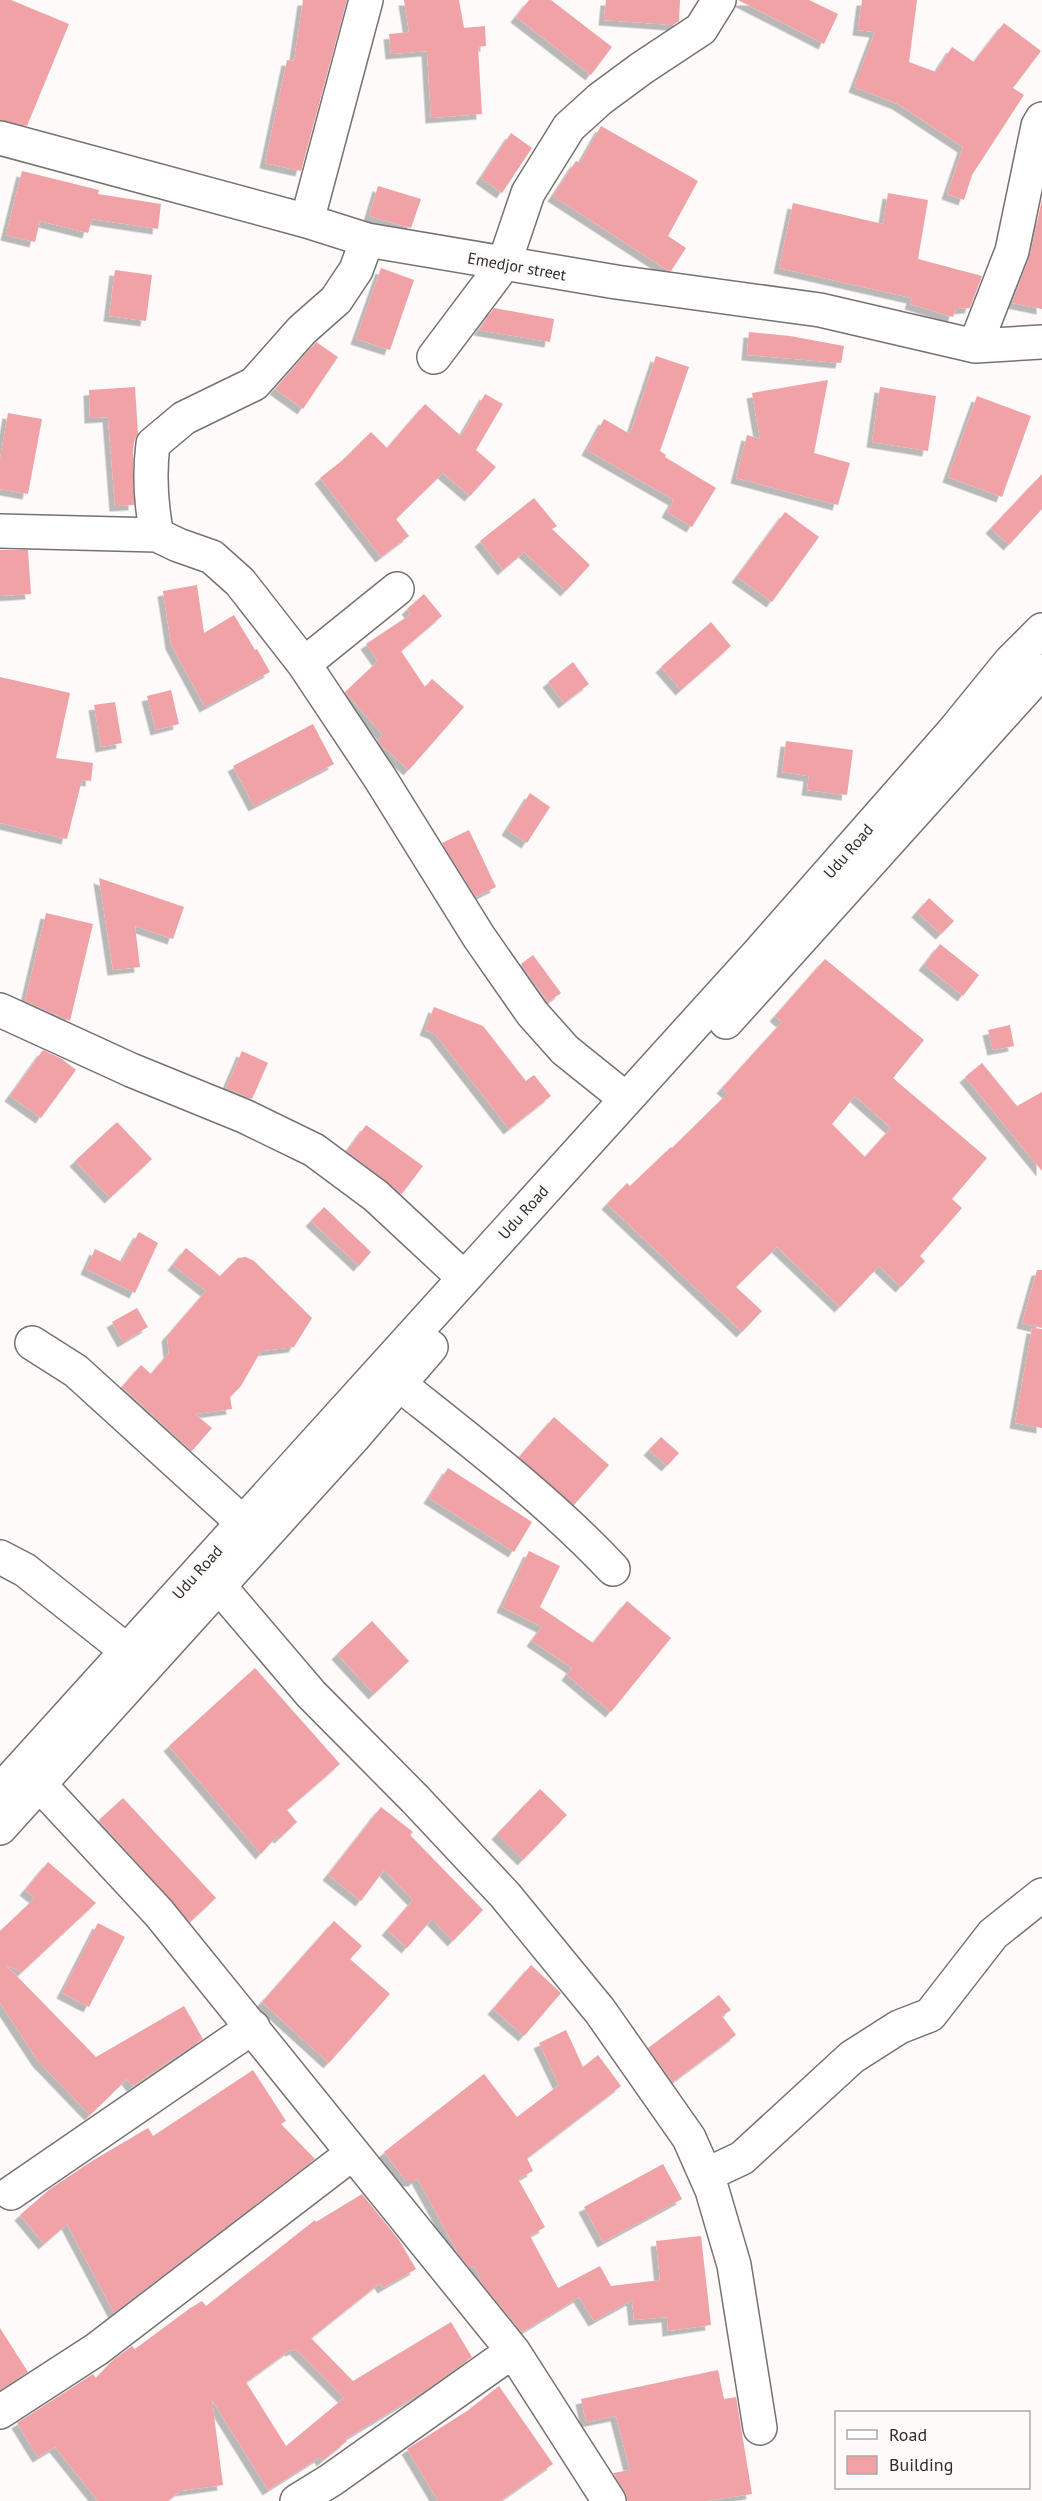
<svg xmlns="http://www.w3.org/2000/svg" width="1042" height="2501" font-family="'PT Sans',sans-serif">
	<style>
		.building { fill: #f0a2a6; fill-rule: evenodd; filter: url(#shadow) }
		.lines { fill: none; stroke-linecap: round; stroke-linejoin: round }
		.minor-casing { stroke: #777171; stroke-width: 36 }
		.major-casing { stroke: #777171; stroke-width: 36 }
		.minor { stroke: #fff; stroke-width: 33 }
		.major { stroke: #fff; stroke-width: 33 }
		.labels { text-anchor: middle; stroke-width: 6; stroke-linejoin: round; paint-order: stroke }
		.street-label { font-size: 16px; fill: #2e2c2c; stroke: #fefafa }
	</style>
	<defs>
		<filter id="shadow"><feDropShadow dx="-5.5" dy="5.5" stdDeviation="0" flood-color="#0004"/></filter>
	</defs>
	<rect width="100%" height="100%" fill="#fefafa"/>
	<!-- building -->
	<path class="building" d="M0,0H11L69,24L27,126L0,120Z
		M303,0H347L301,171L265,163L287,60L294,61Z
		M404,0H459L464,28L485,26L486,46L478,47L482,114L431,118L427,51L391,54L389,34L409,32Z
		M529,0H551L612,47L591,75L516,17Z
		M606,0H680L679,21L673,25L604,20Z
		M738,0H809L838,14L824,44Z
		M862,0H917L909,62L936,72L952,47L974,62L1004,23L1041,51L1013,88L1024,95L972,175L964,200L947,194L963,147L898,104L854,87L875,32L858,30Z
		M601,126L698,181L668,236L686,248L671,271L667,270L553,196L576,161L580,163Z
		M511,133L532,148L502,193L481,178Z
		M22,171L99,190L98,194L161,204L158,229L92,219L88,233L40,221L35,242L6,235Z
		M378,186L421,199L411,228L369,216Z
		M888,193L928,200L918,259L982,276L970,308L956,309L953,317L910,304L912,298L779,268L793,203L883,224Z
		M1042,199V309L1012,303L1030,255Z
		M381,268L414,280L390,350L356,339Z
		M115,270L152,275L146,321L109,316Z
		M494,308L554,319L550,342L479,330Z
		M749,332L790,336L844,346L841,363L747,355Z
		M316,342L338,357L303,409L275,389Z
		M656,356L689,367L660,451L666,455L665,457L716,488L692,527L667,512L674,500L587,450L604,419L630,434Z
		M828,380L814,453L850,463L838,505L736,478L747,435L760,439L752,393Z
		M135,387L138,434L134,442L133,454L134,505L115,506L108,417L90,418L89,390Z
		M880,387L936,396L928,451L872,442Z
		M485,394L503,404L476,450L496,467L470,496L443,473L396,519L409,536L381,557L320,478L344,459L371,432L387,448L425,404L461,436Z
		M977,396L1031,416L1002,497L948,477Z
		M8,413L42,419L28,494L0,489V459Z
		M1042,474V509L1009,545L991,528Z
		M534,498L557,526L552,529L590,565L566,591L524,552L503,570L480,541Z
		M785,512L819,537L772,602L737,577Z
		M0,550H28L31,594L0,596Z
		M197,585L204,633L234,615L255,650L257,649L270,672L205,707L171,644L163,591Z
		M424,594L442,616L401,651L425,687L432,679L464,707L409,770L380,744L378,741L383,735L345,692L378,661L366,644L411,614L407,609Z
		M711,622L731,646L681,690L661,667Z
		M573,662L589,684L564,703L548,682Z
		M0,677L70,693L56,758L93,763L91,781L82,780L67,839L0,823Z
		M171,690L179,724L156,730L147,696Z
		M115,702L122,743L101,747L94,705Z
		M313,724L334,764L254,806L233,766Z
		M786,741L853,750L847,795L807,790L809,776L782,772Z
		M530,793L550,807L527,843L507,830Z
		M469,830L496,887L476,897L442,843Z
		M99,878L184,907L173,939L135,926L140,967L113,970Z
		M929,898L954,921L941,934L917,912Z
		M46,913L93,924L70,1021L25,1001Z
		M940,944L979,975L963,996L924,965Z
		M533,955L561,993L548,1002L521,964Z
		M825,959L924,1040L893,1078L987,1158L952,1199L962,1208L920,1256L925,1261L901,1287L879,1266L840,1307L777,1247L736,1287L762,1311L742,1332L607,1204L627,1183L630,1186L671,1147L672,1148L728,1093L722,1088L782,1022L775,1016ZM855,1096L891,1128L865,1157L832,1124Z
		M434,1007L483,1026L526,1081L534,1075L551,1096L509,1129L435,1034L425,1030Z
		M1010,1025L1014,1046L993,1050L988,1030Z
		M43,1050L62,1059L76,1070L41,1118L10,1096Z
		M242,1051L268,1063L252,1099L226,1088Z
		M982,1063L1017,1106L1042,1092V1171L965,1077Z
		M117,1122L152,1159L110,1198L75,1161Z
		M366,1125L423,1166L402,1194L347,1151Z
		M324,1207L371,1252L359,1266L311,1221Z
		M139,1232L158,1243L135,1293L86,1269L95,1249L122,1262Z
		M186,1248L220,1276L238,1258L246,1257L254,1261L312,1318L294,1347L261,1351L241,1386L230,1397L232,1409L195,1414L212,1428L192,1451L122,1387L141,1365L151,1374L169,1353L167,1336L206,1291L173,1265Z
		M1037,1270H1042V1328L1022,1323Z
		M137,1308L148,1327L123,1342L112,1322Z
		M1032,1328L1042,1329V1428L1015,1423Z
		M554,1417L609,1465L574,1505L519,1457Z
		M661,1437L679,1453L667,1466L649,1450Z
		M448,1468L532,1522L514,1552L429,1498Z
		M529,1551L560,1566L540,1607L593,1643L627,1601L671,1638L611,1712L567,1675L572,1668L532,1641L542,1627L502,1607Z
		M372,1621L409,1661L374,1694L337,1654Z
		M255,1668L340,1764L287,1810L297,1822L280,1838L277,1836L261,1854L169,1746Z
		M540,1789L567,1815L523,1860L497,1834Z
		M123,1798L216,1898L190,1922L99,1820Z
		M381,1807L413,1832L410,1835L483,1910L453,1941L432,1919L407,1948L387,1930L413,1900L384,1870L361,1901L328,1875Z
		M48,1862L96,1903L22,1972L6,1965L96,2057L184,2006L203,2039L132,2086L127,2079L90,2115L38,2061L0,2003V1931L35,1898L25,1890Z
		M334,1921L362,1946L350,1959L390,1994L329,2063L262,2002Z
		M98,1923L125,1937L89,2007L62,1993Z
		M531,1965L561,1993L524,2036L493,2009Z
		M719,1995L731,2010L722,2016L736,2035L673,2082L648,2048Z
		M566,2030L583,2067L598,2055L621,2086L527,2158L533,2171L518,2179L545,2227L530,2236L558,2288L600,2266L611,2286L660,2280L656,2241L701,2236L711,2325L668,2331L667,2317L634,2320L632,2300L594,2321L579,2297L522,2332L483,2285L474,2266L470,2268L459,2255L417,2178L414,2181H406L384,2152L484,2074L517,2117L559,2085L539,2043Z
		M253,2070L286,2121L281,2124L315,2159L114,2313L67,2224L44,2244L20,2215L50,2189L92,2161L148,2128L153,2136Z
		M663,2164L682,2199L603,2242L584,2207Z
		M362,2194L399,2240L416,2269L383,2288L380,2283L311,2338L353,2381L451,2322L472,2357L426,2390L345,2439L347,2441L322,2461L320,2457L268,2490L212,2400L223,2485L180,2491L168,2501H98L55,2447L38,2457L17,2423L93,2374L96,2378L113,2360L132,2346L135,2349L189,2309L202,2301L206,2306L315,2220L316,2222ZM295,2349L344,2398L286,2446L246,2382L290,2350L292,2351Z
		M0,2328L28,2372L0,2390Z
		M718,2370L724,2399L736,2397L752,2494L705,2501H628L625,2491L613,2473L630,2470L616,2416L586,2422L581,2399Z
		M499,2386L553,2464L500,2501H438L407,2449L467,2411Z"/>
	<g class="lines">
		<!-- minor casing -->
		<g class="minor-casing">
			<path id="minor" d="M0,138L307,221L367,240L616,282L820,310L975,346L1042,342
				M307,221L366,0
				M975,346L1012,251L1038,126L1042,119
				M434,357L504,264L528,193L569,127L600,99L642,68L701,29L719,0
				M0,531L157,535L178,545L212,557L240,582L304,664L380,778L479,937L532,1013L565,1050L626,1099
				M157,535C151,505 149,475 153,444L184,418L254,384L302,330L336,300L356,270L367,240
				M304,664L397,589
				M0,1010L131,1070L244,1116L314,1150L376,1196L464,1278
				M32,1343L76,1371L242,1522
				M399,1384C473,1443 548,1500 613,1569
				M0,1557L25,1570L126,1650
				M218,1585L311,1694L415,1799L505,1895L600,2011L689,2138L712,2190L734,2265L760,2428
				M40,1785L159,1913L513,2351L609,2501
				M706,2175L742,2158L852,2057L899,2027L930,2015L993,1934L1042,1895
				M11,2193L253,2027
				M0,2412L97,2349L353,2153
				M297,2501L331,2480L513,2351"/>
		</g>
		<!-- major casing -->
		<g class="major-casing">
			<path id="major" d="M726,1022L1042,671
				M0,1791L756,956L953,732L1010,662L1042,630
				M0,1828L353,1438L431,1347"/>
		</g>
		<!-- minor -->
		<use href="#minor" class="minor"/>
		<!-- major -->
		<use href="#major" class="major"/>
	</g>
	<g class="labels">
		<!-- street labels -->
		<g class="street-label">
			<text transform="translate(517 266) rotate(10)" y="6">Emedjor street</text>
			<text transform="translate(848 851) rotate(-49)" y="6">Udu Road</text>
			<text transform="translate(523 1212) rotate(-48)" y="6">Udu Road</text>
			<text transform="translate(197 1572) rotate(-48)" y="6">Udu Road</text>
		</g>
	</g>
	<!-- legend -->
	<rect x="835" y="2411" width="195" height="78" fill="#fefafa" stroke="#aba8a8" stroke-width="1.5"/>
	<rect x="847" y="2430" width="30" height="9" fill="#ffffff" stroke="#aba8a8" stroke-width="1.5"/>
	<text x="889" y="2441" font-size="18" fill="#2e2c2c">Road</text>
	<rect x="847" y="2456" width="30" height="18" fill="#f0a2a6" stroke="#aba8a8" stroke-width="1.5"/>
	<text x="889" y="2471" font-size="18" fill="#2e2c2c">Building</text>
</svg>
